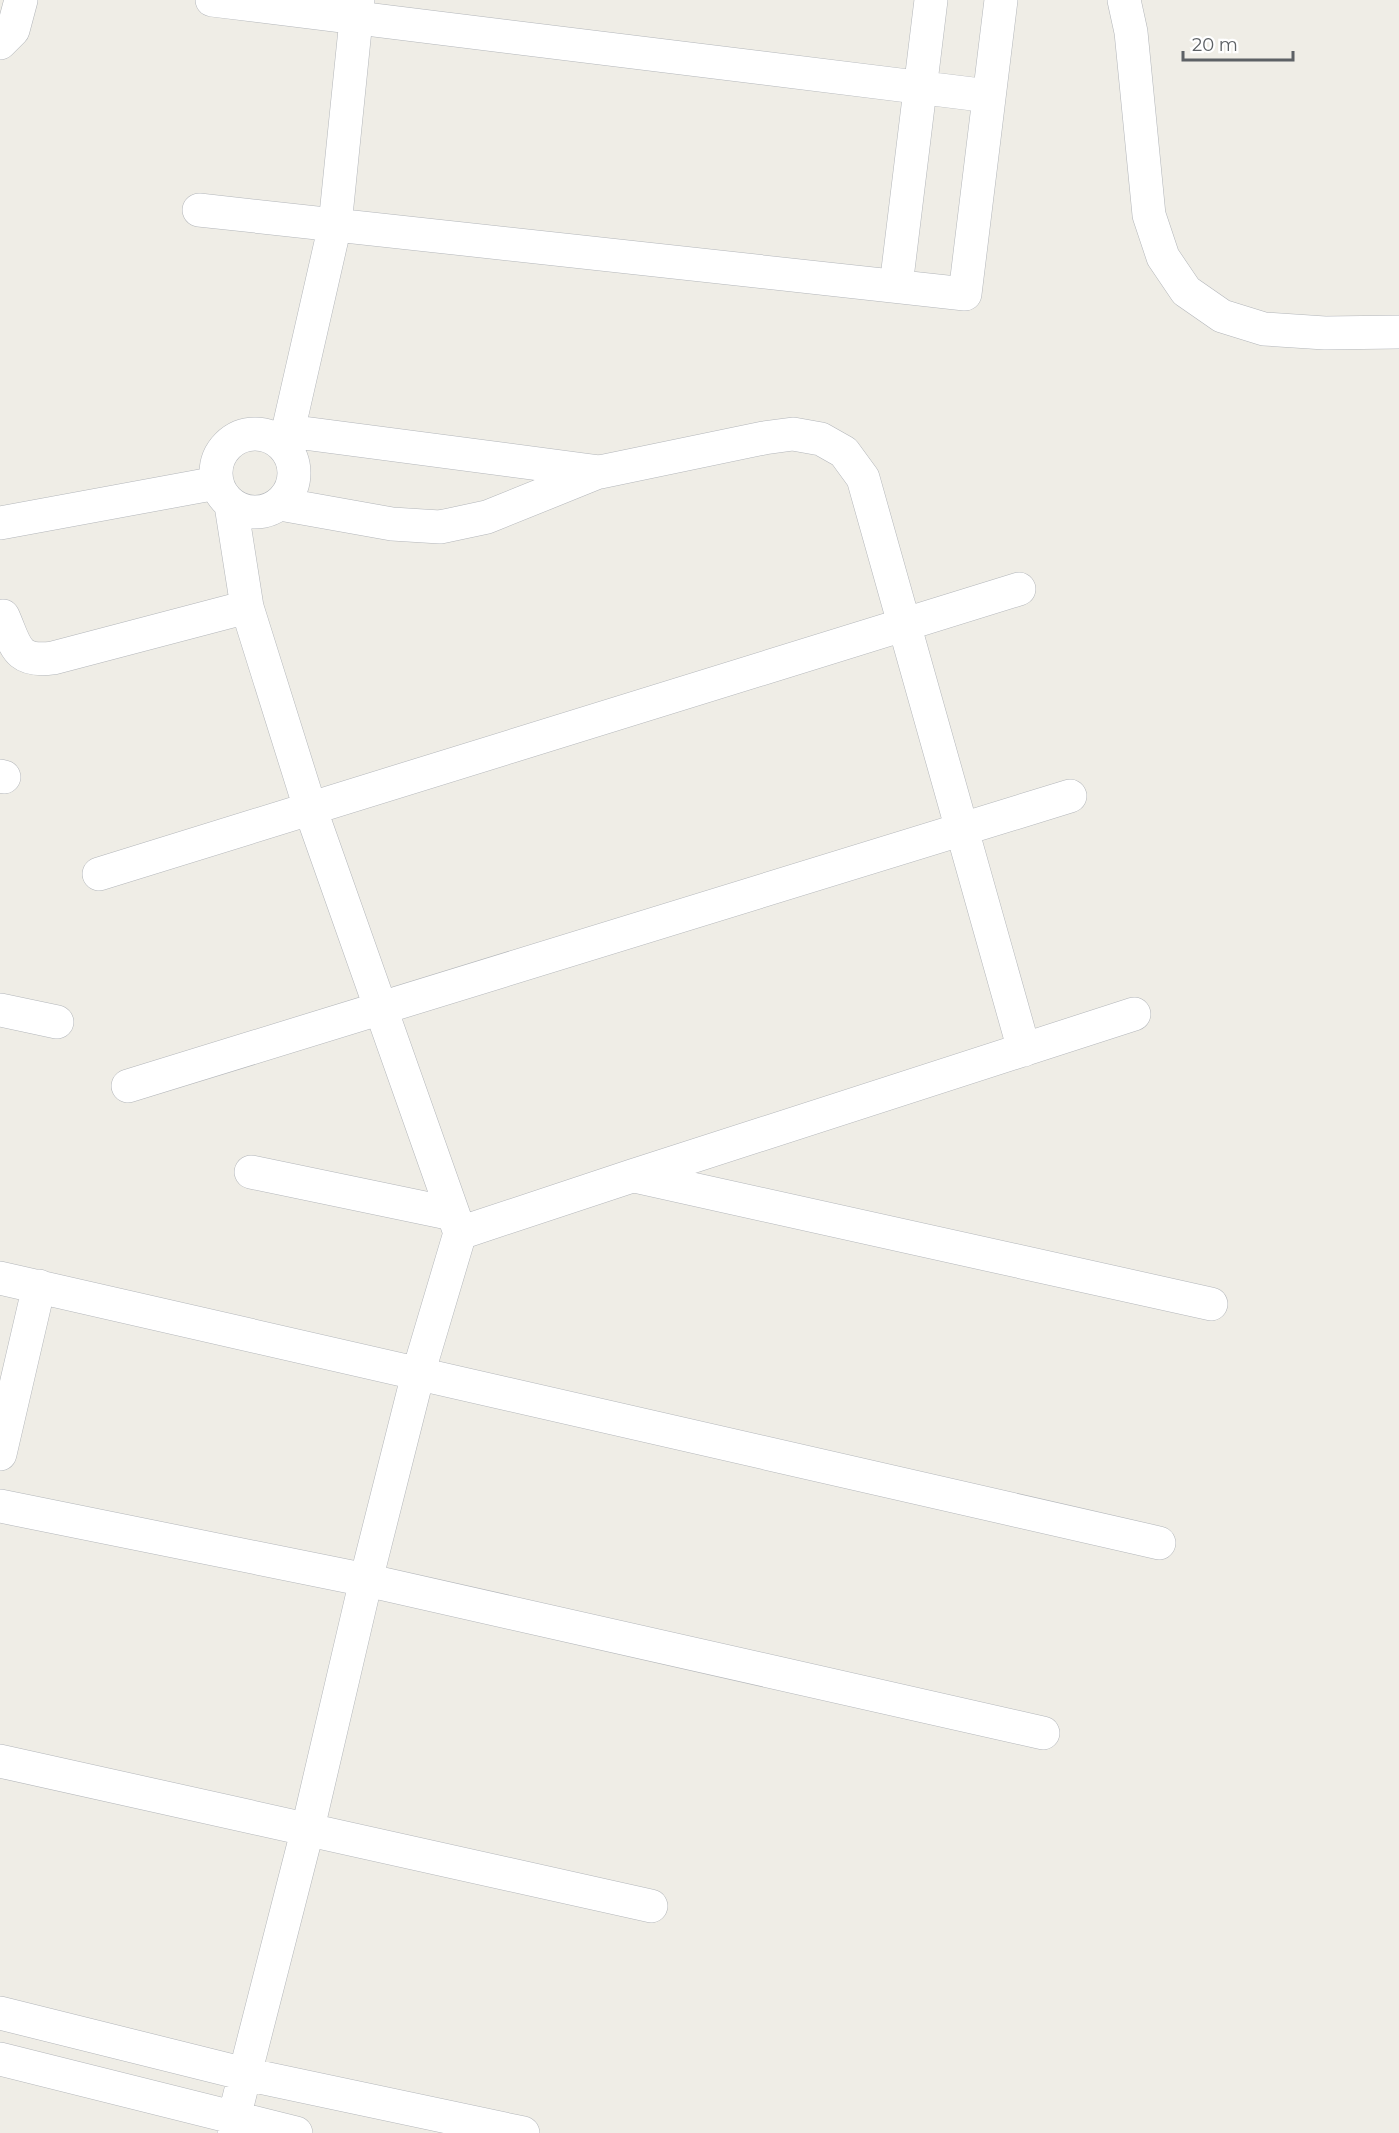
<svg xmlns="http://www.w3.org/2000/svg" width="1399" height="2133" font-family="Montserrat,sans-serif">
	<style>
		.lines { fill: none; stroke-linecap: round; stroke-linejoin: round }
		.minor-casing { stroke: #b3b6ba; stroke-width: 34 }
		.minor { stroke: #fff; stroke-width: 33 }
	</style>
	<rect width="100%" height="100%" fill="#efede6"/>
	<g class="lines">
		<!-- minor casing -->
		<g class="minor-casing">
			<path id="minor" d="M212,0L989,96
				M1124,0L1131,32L1149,215L1163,257L1186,291L1222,316L1264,329L1325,333L1399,332
				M0,43L13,30L21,0
				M199,210L965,294L1001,0
				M896,286L931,0
				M288,431L600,472L764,438L793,434L821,439L844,452L863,478L1024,1050
				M216 473a39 39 0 1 1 78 0a39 39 0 1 1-78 0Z
				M283,445L288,431L335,225L358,0
				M280,504L392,524L440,527L487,517L596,473
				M231,505L247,607L310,808L460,1233
				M0,523L217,483
				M3,616C16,645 15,663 53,658L247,607
				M0,776L4,777
				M99,874L1019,589
				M0,1010L57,1022
				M128,1086L1070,796
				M251,1172L453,1214
				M634,1176L1211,1304
				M0,1278L1159,1543
				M0,1454L39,1286
				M0,1506L366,1580L1043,1733
				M0,1761L651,1906
				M0,2013L245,2074L523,2133
				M0,2059L296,2133
				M234,2133V2118L245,2074L308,1828L366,1580L418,1374L460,1233L632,1176L1134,1014"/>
		</g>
		<!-- minor -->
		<use href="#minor" class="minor"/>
	</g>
	<!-- scale -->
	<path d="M1183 51v9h110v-9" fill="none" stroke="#5d6165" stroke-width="3"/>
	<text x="1192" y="51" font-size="18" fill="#5d6165" stroke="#ffffff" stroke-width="4.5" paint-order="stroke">20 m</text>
</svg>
